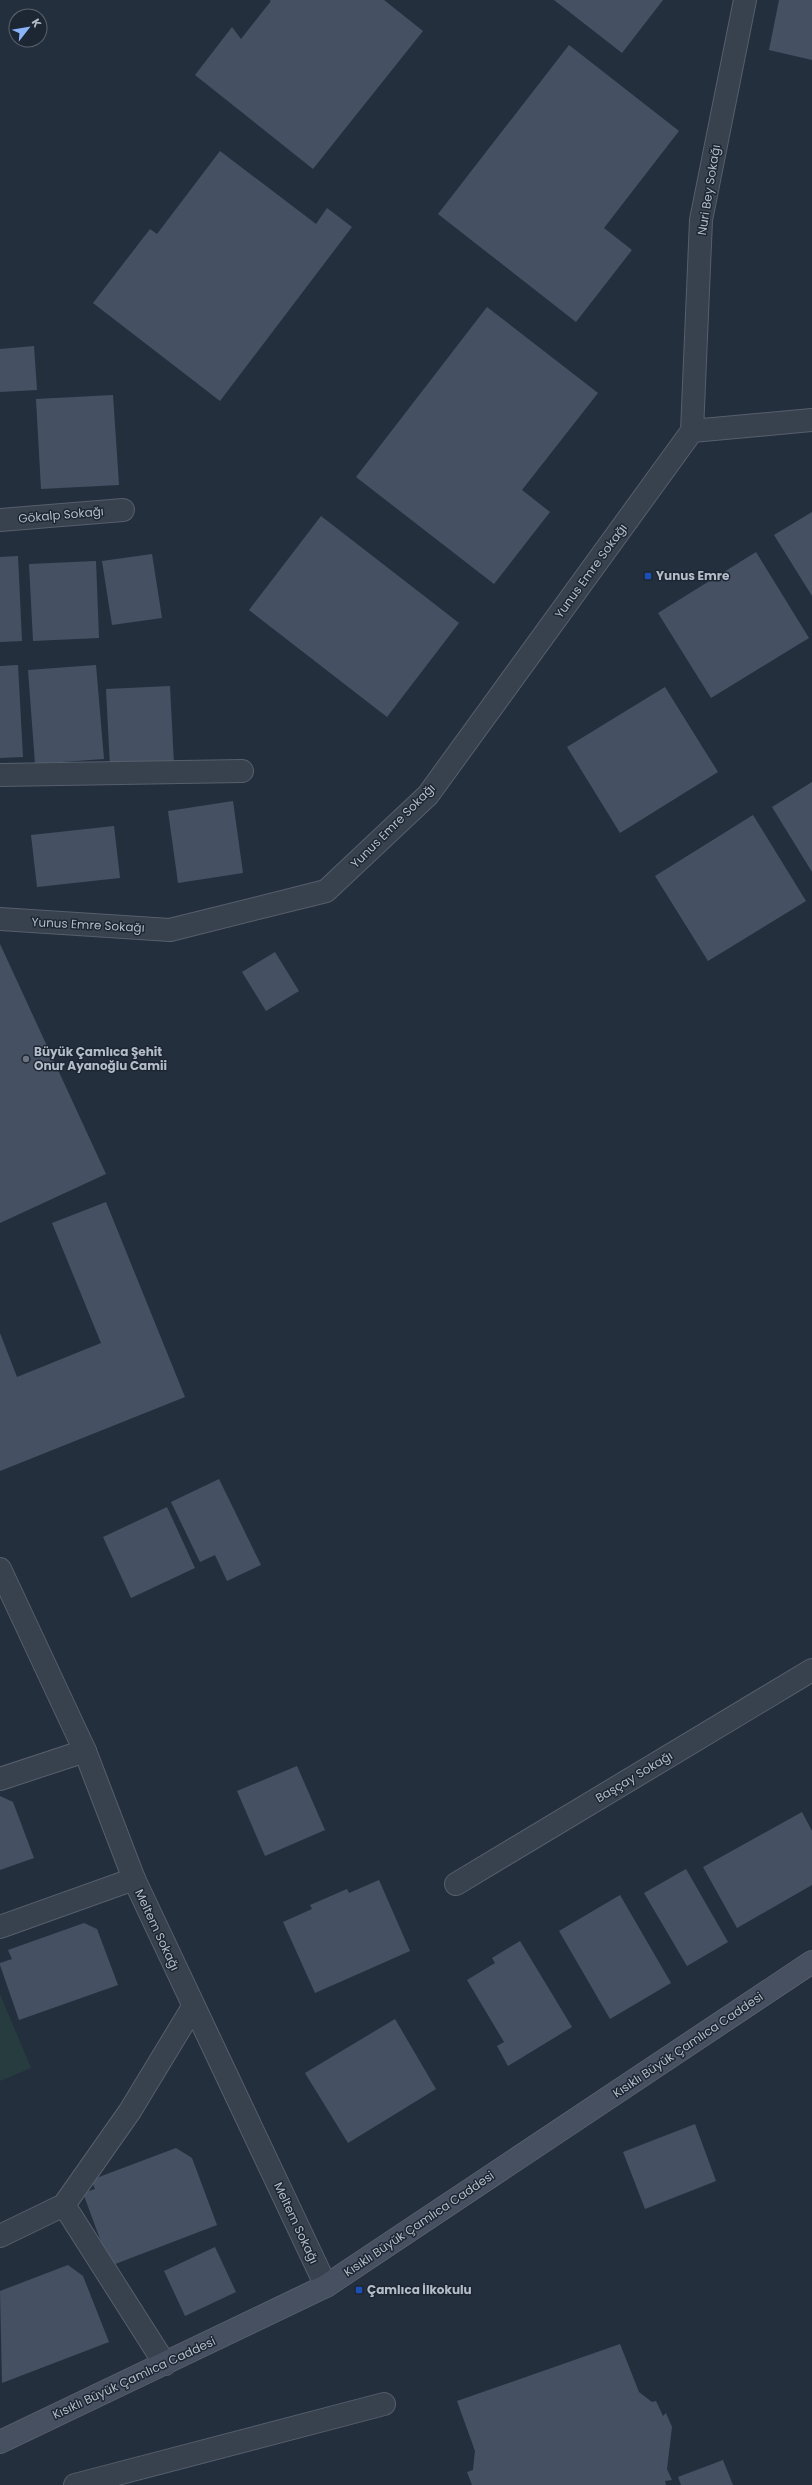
<svg xmlns="http://www.w3.org/2000/svg" width="812" height="2485" font-family="Poppins,sans-serif">
	<style>
		.pitch { fill: #263c3f }
		.building { fill: #455162 }
		.lines { fill: none; stroke-linecap: round; stroke-linejoin: round }
		.service-casing { stroke: #565f6c; stroke-width: 24 }
		.minor-casing { stroke: #565f6c; stroke-width: 24 }
		.secondary-casing { stroke: #565f6c; stroke-width: 24 }
		.service { stroke: #38414e; stroke-width: 22 }
		.minor { stroke: #38414e; stroke-width: 22 }
		.secondary { stroke: #465061; stroke-width: 22 }
		.transit-dot { fill: #1a4fb4; stroke: #1d2633; stroke-width: 1.5 }
		.worship-dot { fill: #6b7280; stroke: #1d2633; stroke-width: 1.5 }
		.labels { text-anchor: middle; stroke-width: 3; stroke-linejoin: round; paint-order: stroke }
		.street-label { font-size: 12px; fill: #b4bcc9; stroke: #1d2633 }
		.poi-label { font-size: 12px; font-weight: bold; fill: #b4bcc9; stroke: #1d2633; text-anchor: start }
	</style>
	<rect width="100%" height="100%" fill="#242f3e"/>
	<!-- pitch -->
	<path class="pitch" d="M0,1994L31,2068L0,2081Z"/>
	<!-- building -->
	<path class="building" d="M269,0H384L423,31L313,169L195,75L232,27L241,39L271,1Z
		M554,0H663L622,53Z
		M779,0H812V60L769,50Z
		M569,45L679,131L604,228L632,250L576,322L438,214Z
		M220,151L316,224L327,208L352,227L220,401L93,303L150,229L157,234Z
		M487,307L598,393L522,490L550,512L494,584L356,477Z
		M34,346L37,390L0,392V349Z
		M113,395L119,485L41,489L36,399Z
		M812,512V596L774,535Z
		M321,516L459,623L387,717L249,610Z
		M756,552L809,638L711,698L658,613Z
		M152,554L162,618L112,625L102,561Z
		M18,556L22,641L0,642V557Z
		M96,561L99,638L33,641L29,564Z
		M18,665L23,757L0,758V666Z
		M96,665L104,759L35,764L28,670Z
		M170,686L174,764L110,767L106,689Z
		M665,687L718,772L620,833L567,747Z
		M812,782V872L772,807Z
		M233,801L243,873L178,883L168,811Z
		M753,815L806,901L708,961L655,876Z
		M114,826L120,878L37,887L31,835Z
		M0,944L106,1174L0,1223Z
		M275,952L299,991L266,1011L242,972Z
		M106,1202L185,1397L0,1471V1333L17,1377L101,1343L52,1223Z
		M219,1479L261,1565L227,1581L215,1555L200,1562L171,1502Z
		M167,1507L195,1568L131,1598L103,1537Z
		M297,1766L325,1830L265,1856L237,1791Z
		M0,1796L13,1802L34,1858L0,1870Z
		M802,1812L812,1831V1885L737,1928L703,1867Z
		M686,1869L728,1942L687,1966L644,1893Z
		M379,1880L410,1951L315,1993L283,1922L312,1909L310,1905L347,1889L349,1893Z
		M620,1895L671,1983L610,2019L559,1931Z
		M84,1923L97,1929L118,1985L19,2020L0,1965V1963L12,1959L8,1950Z
		M520,1941L572,2027L508,2066L497,2046L504,2042L467,1980L495,1963L492,1958Z
		M395,2019L436,2089L348,2143L305,2073Z
		M695,2124L716,2181L645,2209L623,2152Z
		M176,2148L192,2158L217,2225L110,2266L83,2193L95,2189L91,2180Z
		M215,2247L236,2292L185,2316L164,2271Z
		M68,2265L83,2276L109,2342L2,2383L0,2291Z
		M620,2344L639,2392L652,2402L656,2401L663,2416L666,2413L672,2427L667,2469L672,2480L665,2481L666,2485H472L467,2472L473,2470L475,2451L457,2401Z
		M723,2460L733,2485H681L678,2477Z"/>
	<g class="lines">
		<!-- service casing -->
		<g class="service-casing">
			<path id="service" d="M0,1779L85,1751
				M0,1927L134,1879
				M64,2205L165,2364
				M0,2236L64,2205L130,2111L193,2007
				M75,2485L384,2404"/>
		</g>
		<!-- minor casing -->
		<g class="minor-casing">
			<path id="minor" d="M692,431L701,220L745,0
				M692,431L812,420
				M0,520L123,510
				M0,775L242,771
				M0,919L170,930L326,891L428,795L692,431
				M0,1569L85,1751L134,1879L326,2286
				M456,1884L812,1670"/>
		</g>
		<!-- secondary casing -->
		<g class="secondary-casing">
			<path id="secondary" d="M0,2442L326,2286L812,1962"/>
		</g>
		<!-- service -->
		<use href="#service" class="service"/>
		<!-- minor -->
		<use href="#minor" class="minor"/>
		<!-- secondary -->
		<use href="#secondary" class="secondary"/>
	</g>
	<!-- markers -->
	<g class="transit-dot">
		<rect x="644" y="572" width="8" height="8" rx="2"/>
		<rect x="355" y="2286" width="8" height="8" rx="2"/>
	</g>
	<circle class="worship-dot" cx="26" cy="1059" r="4"/>
	<g class="labels">
		<!-- street labels -->
		<g class="street-label">
			<text transform="translate(709 190) rotate(-81)" y="4">Nuri Bey Sokağı</text>
			<text transform="translate(61 515) rotate(-5)" y="4">Gökalp Sokağı</text>
			<text transform="translate(591 571) rotate(-54)" y="4">Yunus Emre Sokağı</text>
			<text transform="translate(393 826) rotate(-45)" y="4">Yunus Emre Sokağı</text>
			<text transform="translate(88 925) rotate(3)" y="4">Yunus Emre Sokağı</text>
			<text transform="translate(634 1777) rotate(-31)" y="4">Başçay Sokağı</text>
			<text transform="translate(157 1930) rotate(65)" y="4">Meltem Sokağı</text>
			<text transform="translate(688 2045) rotate(-34)" y="4">Kısıklı Büyük Çamlıca Caddesi</text>
			<text transform="translate(296 2223) rotate(65)" y="4">Meltem Sokağı</text>
			<text transform="translate(419 2224) rotate(-34)" y="4">Kısıklı Büyük Çamlıca Caddesi</text>
			<text transform="translate(134 2378) rotate(-25)" y="4">Kısıklı Büyük Çamlıca Caddesi</text>
		</g>
		<!-- poi labels -->
		<g class="poi-label">
			<text x="656" y="580">Yunus Emre</text>
			<text x="34" y="1056">Büyük Çamlıca Şehit<tspan x="34" dy="14">Onur Ayanoğlu Camii</tspan></text>
			<text x="367" y="2294">Çamlıca İlkokulu</text>
		</g>
	</g>
	<!-- north arrow -->
	<g transform="translate(28 28) rotate(59)"><circle r="19" fill="#1d2633" stroke="#59626f"/>
	<path d="M0-3L7 15L0 10L-7 15Z" fill="#8ab4f8"/>
	<text y="-6" font-size="11" font-weight="bold" text-anchor="middle" fill="#b4bcc9">K</text>
	</g>
</svg>
